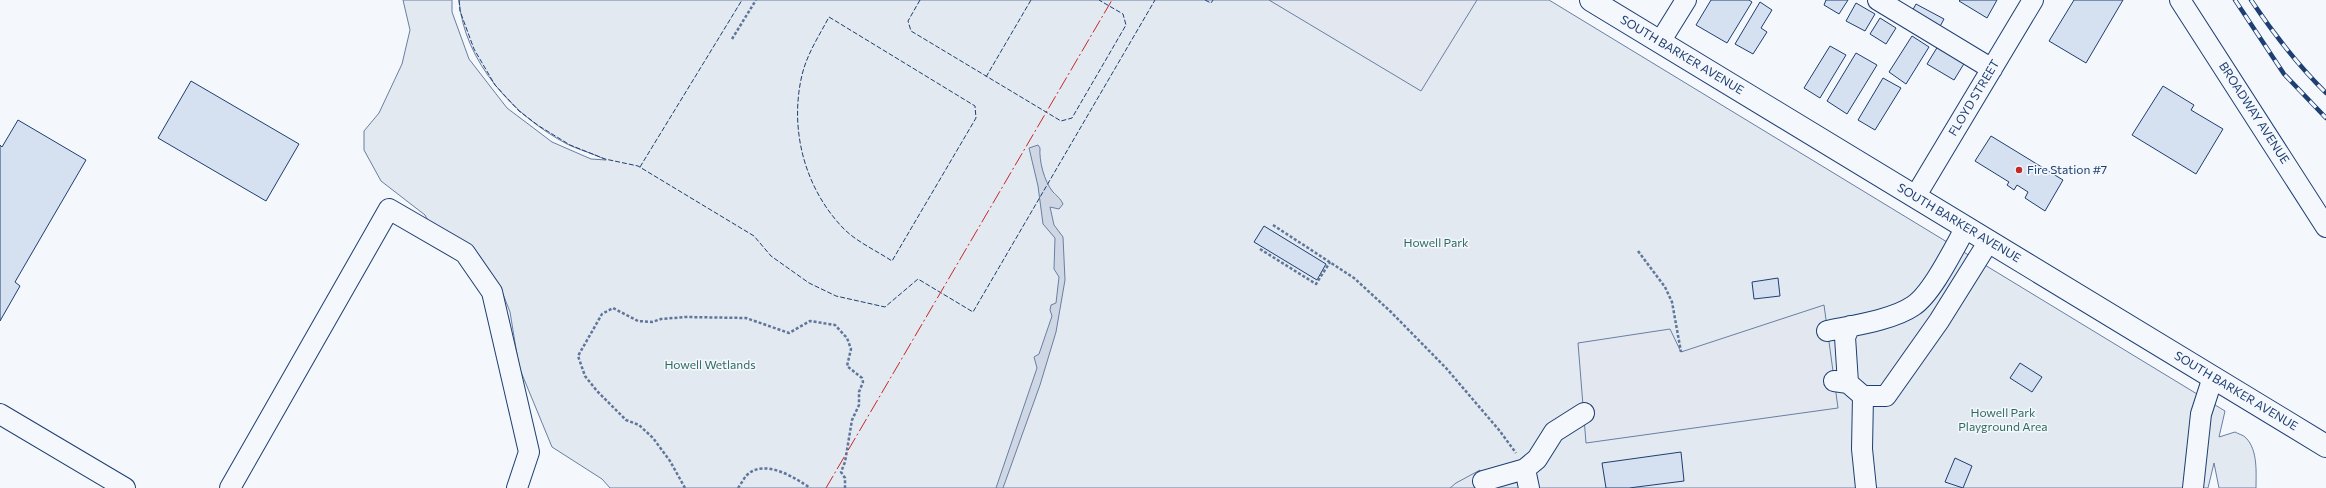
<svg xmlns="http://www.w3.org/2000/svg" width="2326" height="488" font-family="Commissioner,sans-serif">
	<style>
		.green { fill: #e3e9f0; stroke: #687fa3 }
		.parking { fill: #e3e8f0; stroke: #687fa3 }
		.water { fill: #cfd7e4; stroke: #687fa3 }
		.building { fill: #d5e0f0; stroke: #1d3f73 }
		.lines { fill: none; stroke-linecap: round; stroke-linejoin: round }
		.minor-casing { stroke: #1d3f73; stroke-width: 22 }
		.major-casing { stroke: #1d3f73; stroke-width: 24 }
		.path { stroke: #5e769c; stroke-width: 2.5; stroke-dasharray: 3 2; stroke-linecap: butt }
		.minor { stroke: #f4f7fb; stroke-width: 20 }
		.major { stroke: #f4f7fb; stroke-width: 22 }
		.rail-casing { stroke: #1d3f73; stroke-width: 4.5 }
		.rail { stroke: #f4f7fb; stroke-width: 3; stroke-dasharray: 9; stroke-linecap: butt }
		.fence { stroke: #1d3f73; stroke-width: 1; stroke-dasharray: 5 2; stroke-linecap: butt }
		.power { stroke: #c62828; stroke-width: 1; stroke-dasharray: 14 3 2 3; stroke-linecap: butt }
		.poi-dot { fill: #c62828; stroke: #f4f7fb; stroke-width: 1.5 }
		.labels { text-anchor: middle; stroke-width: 3; stroke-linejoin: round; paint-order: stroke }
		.street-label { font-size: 12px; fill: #1d3f73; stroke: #f4f7fb }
		.poi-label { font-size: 12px; fill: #1d3f73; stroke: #f4f7fb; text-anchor: start }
		.park-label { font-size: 12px; fill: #2c6c60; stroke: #f4f7fb }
	</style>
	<rect width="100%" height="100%" fill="#f4f7fb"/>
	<!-- green -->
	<path class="green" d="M403,0H452V12L469,59L507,108L552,142L591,159L606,160C595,154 579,150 567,144C514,116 464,62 459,0H1549L2225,411L2219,437L2235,432C2238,434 2244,435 2246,438C2258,450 2256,473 2256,488H2219L2214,463L2208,488H610L602,479L552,447L519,367L510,312L501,289L435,234L425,215L381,181L364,150V131L379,113L402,64L410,30Z"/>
	<!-- parking -->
	<path class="parking" d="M1269,0H1477L1421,91Z
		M1824,305L1838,408L1586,443L1578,343L1670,329L1681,352Z
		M1480,470L1486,488H1450L1456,483Z"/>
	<!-- water -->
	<path class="water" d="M1038,145L1040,148C1039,161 1044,181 1053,192C1057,196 1060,198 1063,204L1059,209L1050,207L1054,225L1063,237L1065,280L1056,332L1040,385L1003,488H996L1037,368L1034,357L1039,354L1052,316L1050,310L1051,305L1056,303L1059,277L1054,269L1055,238L1043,224L1038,186L1029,148Z"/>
	<!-- building -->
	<path class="building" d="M1711,0H1749L1752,2L1727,43L1696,25Z
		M1826,0H1848L1839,14L1824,5Z
		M1960,0H1997L1987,18L1959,1Z
		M2074,0H2123L2086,63L2049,41Z
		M1760,2L1772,10L1761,28L1767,32L1753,54L1735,44Z
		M1856,3L1875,14L1865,31L1846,21Z
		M1916,4L1944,19L1937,32L1909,17Z
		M1880,18L1896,28L1886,44L1870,34Z
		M1912,36L1929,47L1906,84L1889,72Z
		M1830,46L1846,55L1820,98L1804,88Z
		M1938,46L1965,62L1954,80L1927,64Z
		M1856,53L1877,65L1847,114L1827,101Z
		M1883,78L1901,88L1875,130L1858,120Z
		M191,81L299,144L266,201L158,138Z
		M2163,86L2194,105L2191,110L2223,129L2196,174L2132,135Z
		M18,120L86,160L15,282L20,286L0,321V145L2,147Z
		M1991,136L2063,180L2045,211L2025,198L2028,192L2017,185L2014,190L2007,185L2009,182L1975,161Z
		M1264,226L1326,264L1317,280L1254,242Z
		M1778,278L1780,296L1754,299L1752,282Z
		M2020,363L2042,377L2032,392L2010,378Z
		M1681,452L1684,481L1629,488H1606L1602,463Z
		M1955,458L1972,466L1963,488L1945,482Z"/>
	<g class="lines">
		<!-- minor casing -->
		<g class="minor-casing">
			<path id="minor" d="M1878,0L1992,69
				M2180,0L2326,227
				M1660,42L1686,0
				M1915,197L2033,0
				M1827,331C1851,326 1893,320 1913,306C1932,294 1954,248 1966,227
				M1834,381L1848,383L1863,396H1886L1939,321L1989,241
				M1848,383L1845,337L1850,326
				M1863,396L1862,449L1866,488
				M0,414L125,488
				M1525,469L1529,488
				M1483,481L1525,469L1537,459L1554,432L1584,413
				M230,488L389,209L465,253L492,292L529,452L517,488
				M2193,488L2201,414L2213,377"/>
		</g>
		<!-- major casing -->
		<g class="major-casing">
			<path id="major" d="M1591,0L2326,446"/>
		</g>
		<!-- path -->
		<path class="path" d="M732,39L756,0
			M1273,225L1354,278L1390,311L1446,368L1499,430L1516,453
			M1260,249L1316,284L1330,262
			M1638,251L1665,287L1672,302L1681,352
			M685,488L670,461L653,438L639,425L626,420L597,391L585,376L578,356L602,314L613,308L638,321L652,322L661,319L685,317L746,318L789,333L810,321L835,325L847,338L851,349L847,366L862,378L863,382L859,392V405L852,420L845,462L841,472L845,478V488
			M738,488C741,484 744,478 747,475C764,458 796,478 810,488"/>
		<!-- minor -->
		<use href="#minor" class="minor"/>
		<!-- major -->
		<use href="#major" class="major"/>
		<!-- rail casing -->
		<g class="rail-casing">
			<path id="rail" d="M2235,0L2284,74L2326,118
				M2251,0C2273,33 2298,65 2326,93"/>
		</g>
		<!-- rail -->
		<use href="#rail" class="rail"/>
		<!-- fence -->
		<path class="fence" d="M459,0L460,11L474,49L495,85L519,111L539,126L570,145L605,159L638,166L754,236L771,256L809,283L836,296L885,307L918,279L973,312L1155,0
			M920,0L908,21L911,31L1061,121L1072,118L1126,25L1123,14L1099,0
			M1205,0L1211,3L1213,0
			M829,17L975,106L976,118L892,261C877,251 857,242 844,229C805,189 789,130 802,75C807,54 819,36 829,17Z
			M986,77L1031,0
			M640,167L742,0"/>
		<!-- power -->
		<path class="power" d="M826,488L1112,0"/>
	</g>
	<!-- markers -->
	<circle class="poi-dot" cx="2019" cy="170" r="4"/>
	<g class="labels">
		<!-- street labels -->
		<g class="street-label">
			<text transform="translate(1682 55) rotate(31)" y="4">SOUTH BARKER AVENUE</text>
			<text transform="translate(1974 98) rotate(-59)" y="4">FLOYD STREET</text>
			<text transform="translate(2254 113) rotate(57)" y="4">BROADWAY AVENUE</text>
			<text transform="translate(1959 223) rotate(31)" y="4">SOUTH BARKER AVENUE</text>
			<text transform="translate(2236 391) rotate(31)" y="4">SOUTH BARKER AVENUE</text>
		</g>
		<!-- poi labels -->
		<g class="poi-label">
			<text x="2027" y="174">Fire Station #7</text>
		</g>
		<!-- park labels -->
		<g class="park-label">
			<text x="1436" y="247">Howell Park</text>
			<text x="710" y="369">Howell Wetlands</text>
			<text x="2003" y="417">Howell Park<tspan x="2003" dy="14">Playground Area</tspan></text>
		</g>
	</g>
</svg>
